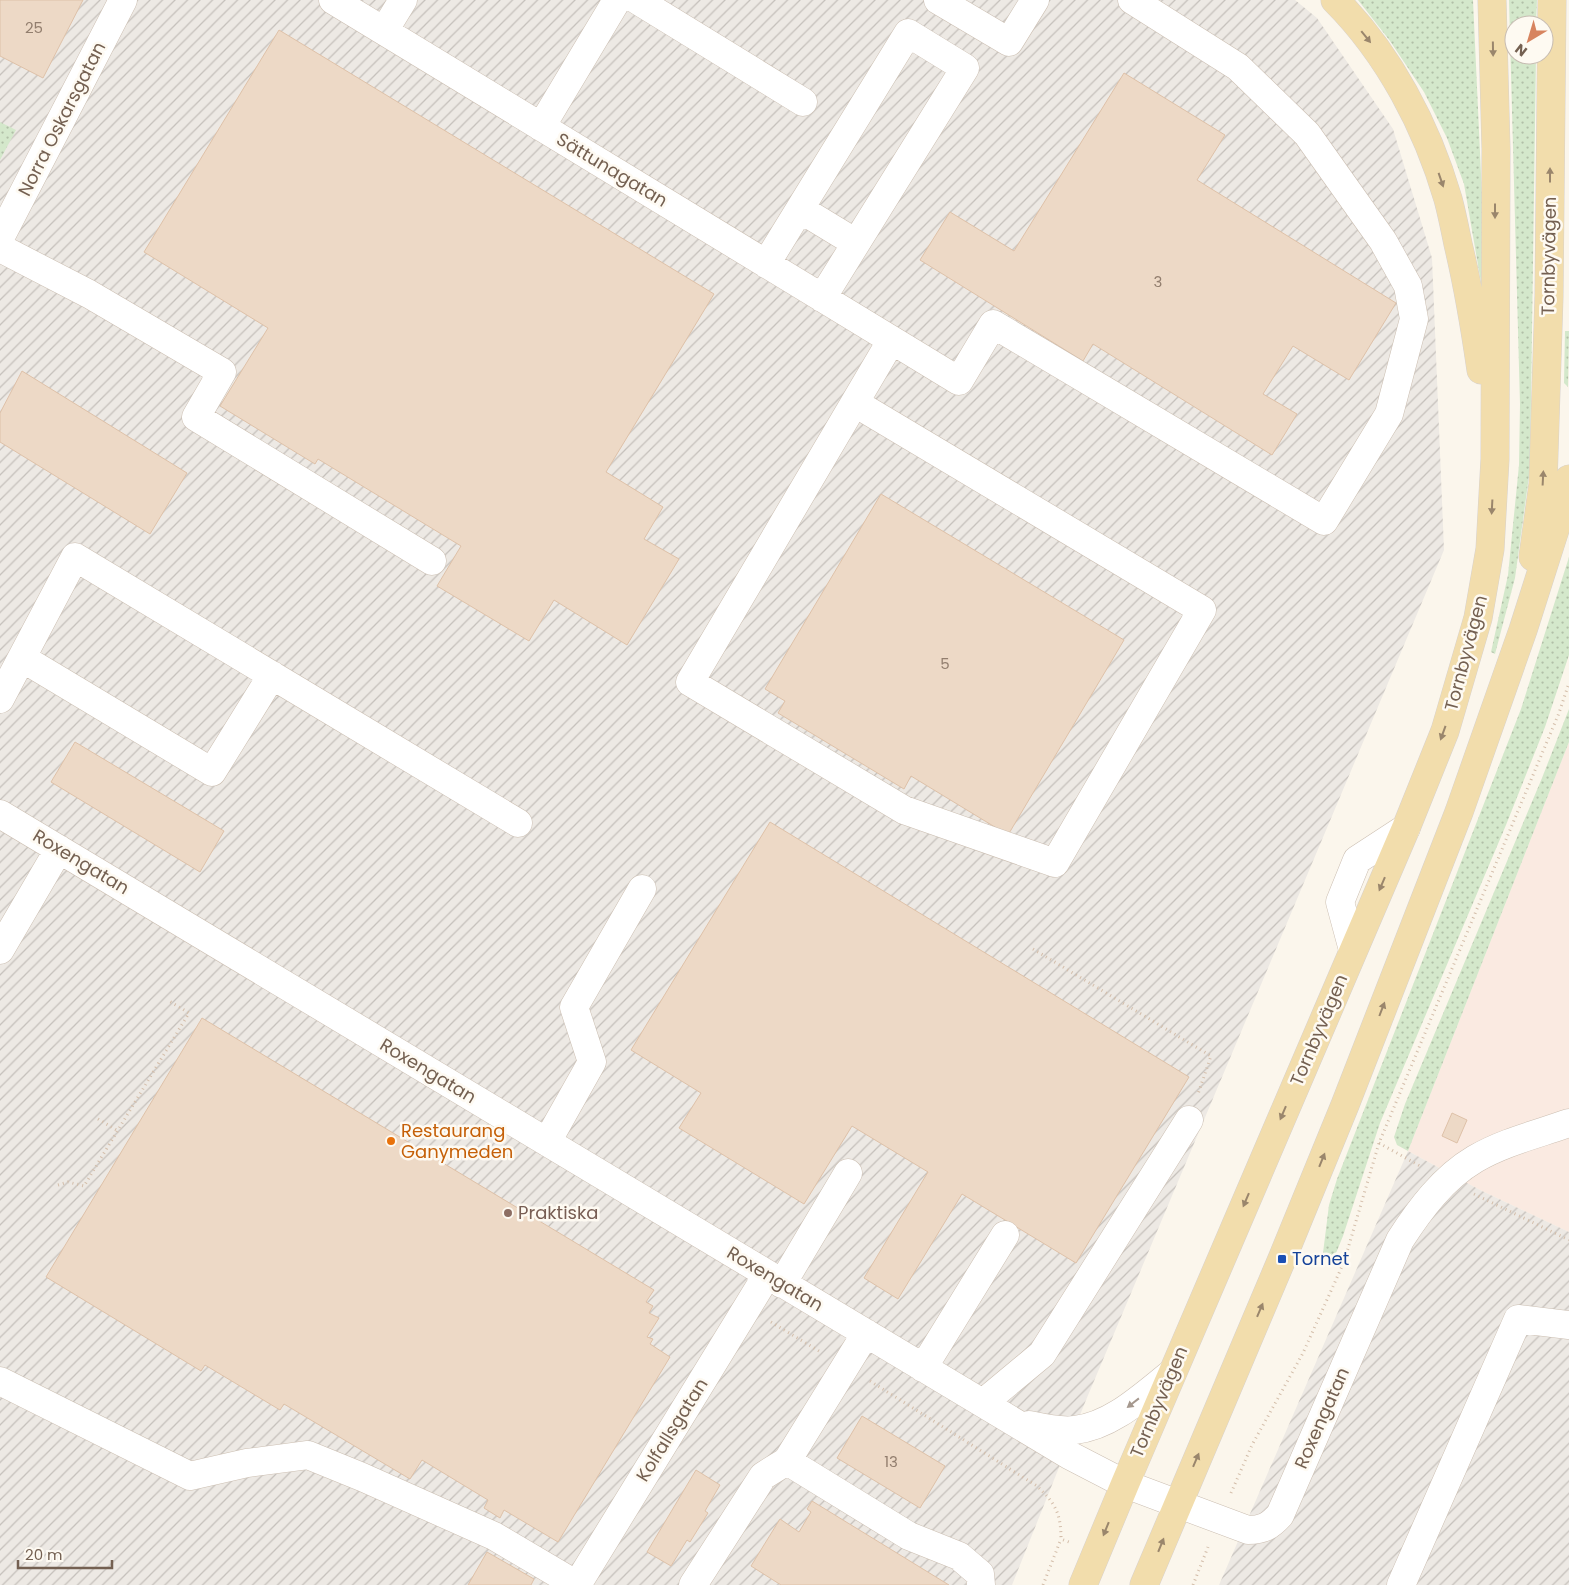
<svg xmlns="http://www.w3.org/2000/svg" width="1569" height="1585" font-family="Poppins,sans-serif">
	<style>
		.commercial { fill: #faeae1 }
		.industrial { fill: url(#industrial-furrows) }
		.grass { fill: url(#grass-dots) }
		.building { fill: #edd9c6; stroke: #dec1a8 }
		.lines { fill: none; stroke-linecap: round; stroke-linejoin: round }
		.minor-casing { stroke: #ccbfb2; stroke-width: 29 }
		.major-casing { stroke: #d8d2ce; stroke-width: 29 }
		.path { stroke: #d3bda9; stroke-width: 3; stroke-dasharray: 1 4; stroke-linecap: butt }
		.minor { stroke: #fff; stroke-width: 28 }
		.major { stroke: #f2ddac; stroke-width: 28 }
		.oneway { fill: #9a866c }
		.oneway2 { fill: #a5988e }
		.food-dot { fill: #e8710a; stroke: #fefaf2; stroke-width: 2 }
		.education-dot { fill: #8d6e63; stroke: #fefaf2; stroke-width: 2 }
		.transit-dot { fill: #1a4fb4; stroke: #fefaf2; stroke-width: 2 }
		.labels { text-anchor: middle; stroke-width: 5; stroke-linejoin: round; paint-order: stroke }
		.number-label { font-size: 15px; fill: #927e6e }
		.street-label { font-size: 18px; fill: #746051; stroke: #fefaf2 }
		.food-label { font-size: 18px; fill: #c56008; stroke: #fefaf2; text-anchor: start }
		.education-label { font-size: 18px; fill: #785e54; stroke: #fefaf2; text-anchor: start }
		.transit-label { font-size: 18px; fill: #164399; stroke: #fefaf2; text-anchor: start }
	</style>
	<defs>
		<pattern id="industrial-furrows" width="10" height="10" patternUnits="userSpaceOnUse" patternTransform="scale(1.25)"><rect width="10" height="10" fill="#ede9e4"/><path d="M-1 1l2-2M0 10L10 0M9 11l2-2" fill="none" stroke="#c5c0bb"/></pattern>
		<pattern id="grass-dots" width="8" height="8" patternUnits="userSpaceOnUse" patternTransform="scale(1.25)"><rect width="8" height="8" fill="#d4e8cb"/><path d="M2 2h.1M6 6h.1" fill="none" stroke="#b1bfa7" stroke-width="1.8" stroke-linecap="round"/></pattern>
	</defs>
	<rect width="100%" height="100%" fill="#fbf6ec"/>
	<!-- commercial -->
	<path class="commercial" d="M1569,742V1232L1480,1190L1408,1151Z"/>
	<!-- industrial -->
	<path class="industrial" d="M0,0H1295L1317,18L1393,129L1432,258L1444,550L1086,1400L1012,1585H0Z
		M1408,1151L1480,1190L1569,1232V1585H1219Z"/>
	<!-- grass -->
	<path class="grass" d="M1358,0H1473L1487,305L1483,294L1464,184L1447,138L1424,92L1390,41Z
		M1509,0H1537L1536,25H1514V55H1536L1530,469L1515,578L1495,654L1491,652L1508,575L1519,465L1520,404Z
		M0,122L16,130L0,160Z
		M1565,331H1569L1568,387L1564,383Z
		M1569,557V655L1545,727L1506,825L1380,1123L1343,1236L1334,1258L1323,1253L1329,1205L1337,1179L1521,709Z
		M1569,709V742L1408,1151L1397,1145L1394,1137L1405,1104L1542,778Z"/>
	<!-- building -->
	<path class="building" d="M0,0H83L43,78L0,56Z
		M279,30L714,294L606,472L663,507L644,539L679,559L627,645L554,600L529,641L437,586L461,546L318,459L315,464L220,406L268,328L144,252Z
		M1124,73L1225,135L1197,180L1396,303L1349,380L1293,346L1263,394L1297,414L1272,455L1093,344L1083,361L920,260L950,212L1014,251Z
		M22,371L187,473L150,534L0,442V413Z
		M881,494L1124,640L1008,835L911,776L904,789L778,713L785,701L765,689Z
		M75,742L224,831L200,872L51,782Z
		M770,822L1189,1077L1076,1263L962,1194L898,1299L864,1278L928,1172L852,1126L804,1204L679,1128L701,1093L631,1050Z
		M202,1018L654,1290L646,1302L653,1306L649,1313L659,1318L647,1337L653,1339L650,1344L670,1357L558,1542L504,1510L500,1518L484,1508L488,1500L422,1460L410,1479L284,1404L280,1410L205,1365L201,1371L46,1277Z
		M1452,1113L1467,1120L1457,1143L1442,1136Z
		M862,1416L945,1466L920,1508L837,1458Z
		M696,1470L720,1485L705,1511L708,1513L690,1542L687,1540L671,1566L647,1552Z
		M812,1501L949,1585H781L751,1566L780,1519L799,1532L811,1512L807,1509Z
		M487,1552L534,1579L531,1585H468Z"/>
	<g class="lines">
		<!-- minor casing -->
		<g class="minor-casing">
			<path id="minor" d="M333,0L959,381L993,324L1324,521L1389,414L1414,319L1408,286L1383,241L1307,134L1238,67L1132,0
				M637,0L803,102
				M938,0L1009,42L1035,0
				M384,31L403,0
				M541,127L617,0
				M800,209L856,243
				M0,238L123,0
				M0,248L89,294L222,372L196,417L432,561
				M766,264L908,33L965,68L822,298
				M855,403L1202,610L1055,863L904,810L690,682L891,341
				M22,658L212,772L272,675
				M0,699L75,557L518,823
				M0,814L1069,1455L1125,1484L1248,1530C1263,1530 1270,1526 1280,1515L1400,1240C1420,1209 1443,1178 1475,1159C1504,1142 1538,1134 1569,1123
				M0,950L59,849
				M1353,950L1340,902L1357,860L1406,828
				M547,1142L592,1062L574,1007L642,889
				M782,1284L848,1173
				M923,1368L1005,1235
				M0,1381L190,1476L247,1463L308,1455L362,1477L494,1536L577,1585
				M983,1403L1042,1354L1189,1120
				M1029,1425C1043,1428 1060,1432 1075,1430C1112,1426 1144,1395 1172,1373
				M787,1461L909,1536L959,1556L980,1574L981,1585
				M577,1585L767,1275
				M693,1585L763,1476L787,1461L866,1333
				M1401,1585L1518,1319L1569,1325"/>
		</g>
		<!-- major casing -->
		<g class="major-casing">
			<path id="major" d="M1335,0C1389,54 1427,127 1448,199C1452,214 1455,229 1458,244C1468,286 1475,328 1481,370
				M1533,557L1543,484L1549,296L1552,0
				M1083,1585L1125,1484L1406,828L1445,731L1478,618L1490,549L1495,459L1496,149L1492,0
				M1144,1585L1282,1259L1345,1105L1459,812L1523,630L1566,495L1569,479"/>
		</g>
		<!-- path -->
		<path class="path" d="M1033,949L1211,1056L1198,1094
			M98,1119L118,1131
			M1379,1143L1420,1166
			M58,1185L68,1182L84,1186L189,1013L169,1001
			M1474,1194L1569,1240
			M771,1322L819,1351
			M870,1381L1037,1486C1055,1503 1061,1513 1061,1539L1069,1542
			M1231,1493L1252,1445L1303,1353L1344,1262L1379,1143L1559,713L1569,683
			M1043,1585L1061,1539
			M1193,1585L1208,1547"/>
		<!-- minor -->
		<use href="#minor" class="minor"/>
		<!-- major -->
		<use href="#major" class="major"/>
	</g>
	<!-- one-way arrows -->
	<defs><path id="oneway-solid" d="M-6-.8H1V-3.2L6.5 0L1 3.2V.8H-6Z" transform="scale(1.25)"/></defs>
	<g class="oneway">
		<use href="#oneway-solid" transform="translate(1366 37) rotate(51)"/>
		<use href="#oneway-solid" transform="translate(1493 49) rotate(89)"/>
		<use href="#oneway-solid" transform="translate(1550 175) rotate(-90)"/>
		<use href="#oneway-solid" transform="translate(1441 180) rotate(71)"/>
		<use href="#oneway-solid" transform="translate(1495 211) rotate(90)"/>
		<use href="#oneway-solid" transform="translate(1543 478) rotate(-87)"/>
		<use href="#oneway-solid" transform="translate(1492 507) rotate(93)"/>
		<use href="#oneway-solid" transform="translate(1443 733) rotate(110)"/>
		<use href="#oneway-solid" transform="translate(1382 884) rotate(113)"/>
		<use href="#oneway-solid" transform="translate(1382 1009) rotate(-69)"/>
		<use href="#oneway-solid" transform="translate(1283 1113) rotate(113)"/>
		<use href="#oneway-solid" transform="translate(1322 1160) rotate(-68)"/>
		<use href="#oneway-solid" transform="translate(1246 1200) rotate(113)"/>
		<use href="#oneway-solid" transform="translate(1260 1310) rotate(-67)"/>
		<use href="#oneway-solid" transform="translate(1196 1460) rotate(-67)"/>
		<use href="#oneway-solid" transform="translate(1106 1529) rotate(112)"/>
		<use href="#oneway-solid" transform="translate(1161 1545) rotate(-68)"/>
	</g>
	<use class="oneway2" href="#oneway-solid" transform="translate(1133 1403) rotate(142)"/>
	<!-- markers -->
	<circle class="food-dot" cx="391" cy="1141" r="5"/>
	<circle class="education-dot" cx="508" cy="1213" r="5"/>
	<rect class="transit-dot" x="1277" y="1254" width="10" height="10" rx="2.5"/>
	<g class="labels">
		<!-- number labels -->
		<g class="number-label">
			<text x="34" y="33">25</text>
			<text x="1158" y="287">3</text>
			<text x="945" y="669">5</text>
			<text x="891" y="1467">13</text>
		</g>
		<!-- street labels -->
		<g class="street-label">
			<text transform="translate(62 119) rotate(-63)" y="6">Norra Oskarsgatan</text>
			<text transform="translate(612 170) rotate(31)" y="6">Sättunagatan</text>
			<text transform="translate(1549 256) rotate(-89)" y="6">Tornbyvägen</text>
			<text transform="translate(1466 653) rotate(-75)" y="6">Tornbyvägen</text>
			<text transform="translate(81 862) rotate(31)" y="6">Roxengatan</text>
			<text transform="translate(1319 1030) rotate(-67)" y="6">Tornbyvägen</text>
			<text transform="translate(428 1071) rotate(31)" y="6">Roxengatan</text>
			<text transform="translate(775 1279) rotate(31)" y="6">Roxengatan</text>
			<text transform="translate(1159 1402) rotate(-67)" y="6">Tornbyvägen</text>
			<text transform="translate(1322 1418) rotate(-66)" y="6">Roxengatan</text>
			<text transform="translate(672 1430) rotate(-58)" y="6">Kolfallsgatan</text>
		</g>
		<!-- food labels -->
		<g class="food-label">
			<text x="401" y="1137">Restaurang<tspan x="401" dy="21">Ganymeden</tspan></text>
		</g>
		<!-- education labels -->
		<g class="education-label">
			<text x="518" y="1219">Praktiska</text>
		</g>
		<!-- transit labels -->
		<g class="transit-label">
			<text x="1292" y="1265">Tornet</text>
		</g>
	</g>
	<!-- north arrow -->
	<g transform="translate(1529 40) rotate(218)"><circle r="24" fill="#fefaf2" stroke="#c7bcb2"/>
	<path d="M0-4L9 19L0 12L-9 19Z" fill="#d7845f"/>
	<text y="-8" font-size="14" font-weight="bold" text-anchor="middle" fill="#746051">N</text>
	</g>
	<!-- scale -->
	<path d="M18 1560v8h94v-8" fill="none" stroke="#746051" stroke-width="2.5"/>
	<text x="25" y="1560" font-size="15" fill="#746051" stroke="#fefaf2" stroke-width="4" paint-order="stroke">20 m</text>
</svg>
